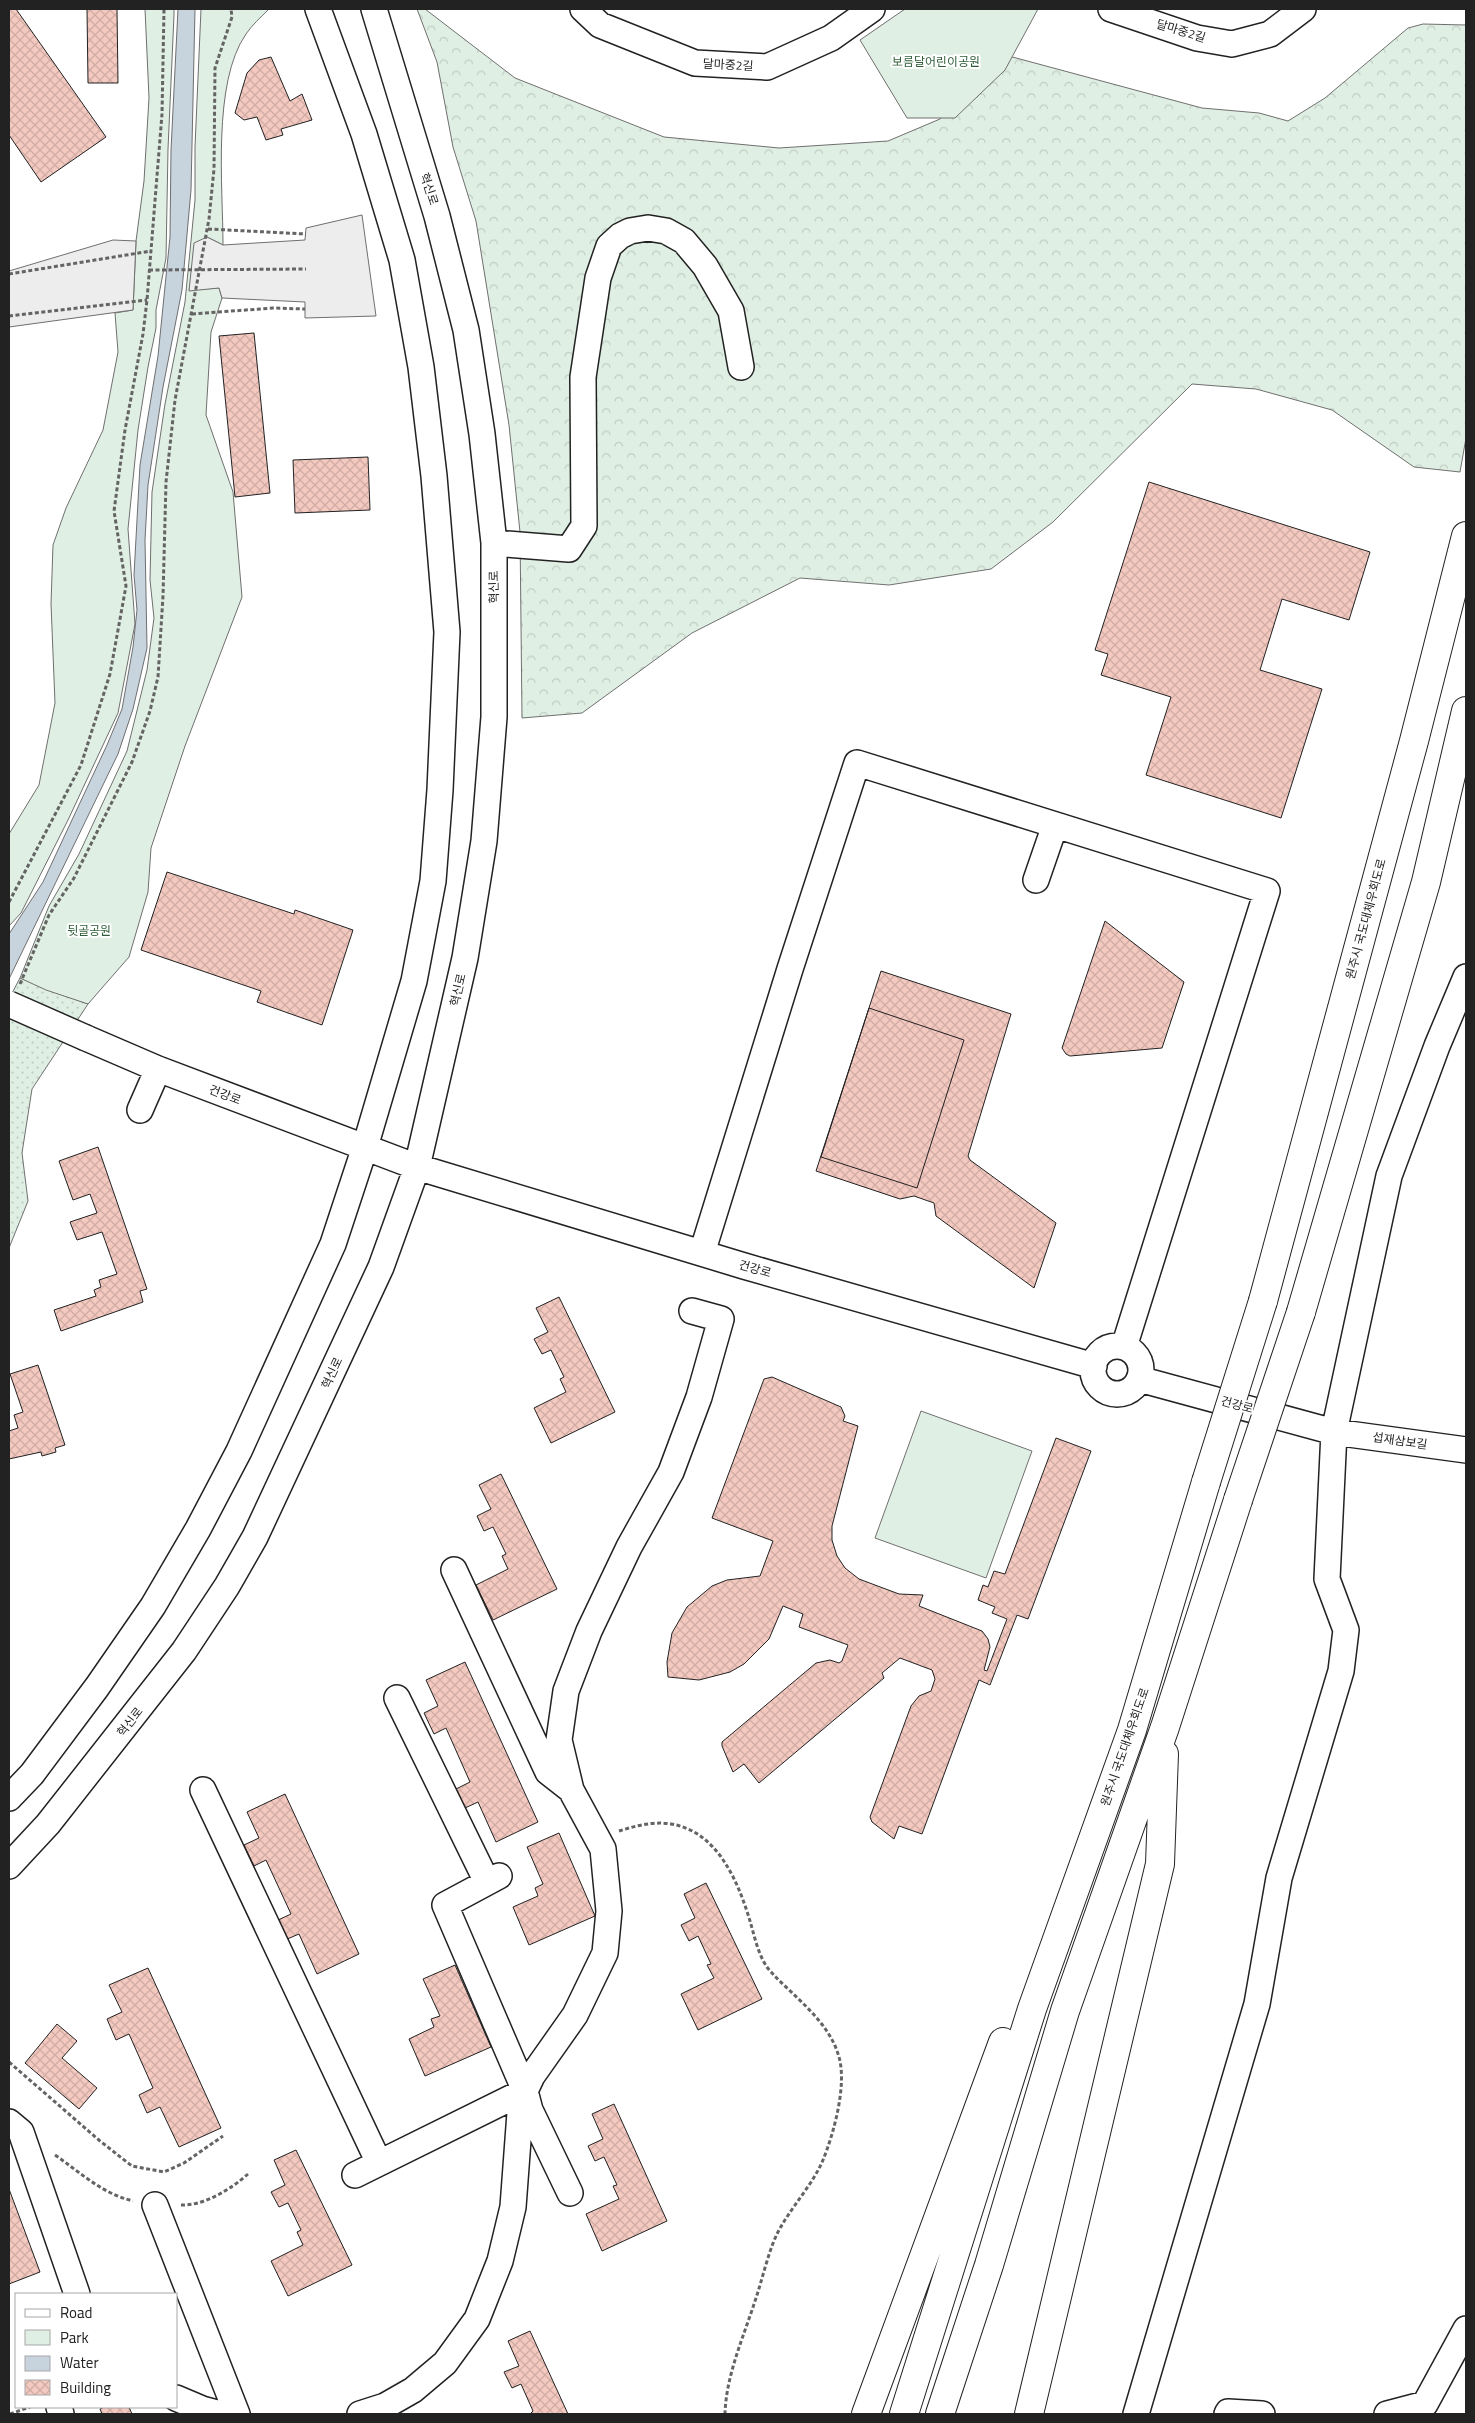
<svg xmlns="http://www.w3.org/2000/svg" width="1475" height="2423" font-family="'Titillium Web','Noto Sans KR',sans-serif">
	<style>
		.grass { fill: url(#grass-dots); stroke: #6f6f6f }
		.forest { fill: url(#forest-crowns); stroke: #6f6f6f }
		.park { fill: #e0efe3; stroke: #6f6f6f }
		.parking { fill: #ededed; stroke: #6f6f6f }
		.water { fill: #c7d3dd; stroke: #6f6f6f }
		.building { fill: url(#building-cross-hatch); stroke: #222 }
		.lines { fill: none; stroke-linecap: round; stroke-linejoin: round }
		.minor-casing { stroke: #222; stroke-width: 28 }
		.highway-casing { stroke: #222; stroke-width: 30 }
		.path { stroke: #646464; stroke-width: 3; stroke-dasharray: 4 2.5; stroke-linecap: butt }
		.minor { stroke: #fff; stroke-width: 25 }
		.highway { stroke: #fff; stroke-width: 28 }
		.minor-bridge-casing { stroke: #222; stroke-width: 28; stroke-linecap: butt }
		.highway-bridge-casing { stroke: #222; stroke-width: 30; stroke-linecap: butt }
		.minor-bridge { stroke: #fff; stroke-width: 25 }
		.highway-bridge { stroke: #fff; stroke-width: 28 }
		.labels { text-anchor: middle; stroke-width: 4; stroke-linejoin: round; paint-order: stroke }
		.street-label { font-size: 12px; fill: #222; stroke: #fff }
		.park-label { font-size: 12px; fill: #2f5e38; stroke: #fff }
	</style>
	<defs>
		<pattern id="grass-dots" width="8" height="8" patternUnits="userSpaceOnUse" patternTransform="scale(1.25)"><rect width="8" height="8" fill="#e0efe3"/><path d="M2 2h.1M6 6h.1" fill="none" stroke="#c0cdc2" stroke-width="1.8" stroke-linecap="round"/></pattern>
		<pattern id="forest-crowns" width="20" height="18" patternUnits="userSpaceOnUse" patternTransform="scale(1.25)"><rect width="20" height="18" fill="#e0efe3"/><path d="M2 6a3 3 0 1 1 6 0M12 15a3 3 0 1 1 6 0" fill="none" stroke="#c0cdc2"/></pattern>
		<pattern id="building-cross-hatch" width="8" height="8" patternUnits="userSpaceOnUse" patternTransform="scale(1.25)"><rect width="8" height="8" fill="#f3c9c0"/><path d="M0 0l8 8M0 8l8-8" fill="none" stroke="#d0aca5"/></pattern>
	</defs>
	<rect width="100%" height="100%" fill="#fff"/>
	<!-- grass -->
	<path class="grass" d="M20,978L88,1004L32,1089L22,1153L28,1201L9,1248V999Z"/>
	<!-- forest -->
	<path class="forest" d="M417,9H425L515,78L664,137L779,148L888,141L940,119L1005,55L1202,108L1259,113L1288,121L1325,98L1408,28L1423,24L1466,25V438L1460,472L1414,467L1332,410L1256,389L1192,384L1053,522L991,569L889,585L800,578L692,633L582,713L522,718L520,532L509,425L476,221L453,147L437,62Z"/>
	<!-- park -->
	<path class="park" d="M145,9H174V15L168,149L166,258L156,310V328L148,367L138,430L128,529L135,624L118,713L68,820L21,913L9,926V834L39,785L55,703L51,604L53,545L66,508L103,430L118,352L115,313L133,310L136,241L144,181L149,98Z
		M201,9H269C261,17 252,25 246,34C212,83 223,187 223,245L207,237L189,290L219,288L222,298L211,332L206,415L233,492L242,597L185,746L151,848L148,892L129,957L88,1004L46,990L20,978L49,906L79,854L127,751L147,670L154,618L150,580L152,492L165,404L185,302L195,200V147Z
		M905,9H1038L1005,70L955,118H907L860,40Z
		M921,1411L1032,1451L986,1578L875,1538Z"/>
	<!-- parking -->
	<path class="parking" d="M362,215L376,316L305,318V302L222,298L219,288L189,291L194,243L207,237L223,245L305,240L306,228Z
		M113,240L136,241L133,310L9,327V271Z"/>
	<!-- water -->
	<path class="water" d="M178,9H195L191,190L182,290L163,387L148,485L145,540L147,648L133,709L118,754L9,979V934L43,882L107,745L122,709L133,647L137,610L134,575L140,465L158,356L170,237L171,150Z"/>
	<!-- building -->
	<path class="building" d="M9,9H16L106,137L41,182L9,135Z
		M87,9H117L118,83H88Z
		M271,57L290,101L302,94L312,120L281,129L283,135L266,140L257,117L244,120L235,113L247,73L259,60Z
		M254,333L270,493L235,497L219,336Z
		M368,457L370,510L295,513L293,460Z
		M1149,482L1370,552L1349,620L1282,599L1260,670L1322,689L1281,818L1146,775L1171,697L1101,675L1108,654L1095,650Z
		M167,872L294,914L295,910L353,930L322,1025L257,1002L261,991L141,950Z
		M1105,921L1184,982L1162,1048L1070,1056L1066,1054L1062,1048Z
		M881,971L1011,1014L968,1156L970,1160L1056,1223L1034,1288L936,1216L934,1203L914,1196L900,1199L816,1171Z
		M869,1008L964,1040L917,1188L821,1157Z
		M98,1147L147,1289L140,1291L143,1302L61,1331L54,1310L96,1296L94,1290L101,1287L99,1280L117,1274L102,1232L77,1240L70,1222L97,1213L90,1194L73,1200L59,1161Z
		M559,1297L615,1412L551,1443L534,1408L566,1392L560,1379L564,1377L551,1350L542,1354L534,1339L548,1332L536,1308Z
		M38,1365L65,1445L55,1448L56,1452L42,1456L41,1452L9,1459V1431L18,1428L14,1415L23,1412L10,1374Z
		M772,1377L841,1407L845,1416L843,1421L858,1426L832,1526V1540L837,1556L845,1568L859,1579L899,1594L923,1595L919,1606L982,1631L988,1639L990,1647L984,1670L987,1671L1007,1619L992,1613L995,1607L978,1600L983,1585L988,1587L994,1571L1005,1574L1056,1438L1091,1451L1028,1619L1017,1615L990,1685L979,1680L922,1834L899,1826L894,1839L872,1822L870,1817L911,1706L919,1696L931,1691L935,1679L932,1670L900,1658L882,1673L884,1678L759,1783L744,1764L733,1772L722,1746V1742L816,1663L830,1660L839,1663L842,1661L848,1645L799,1627L803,1614L783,1606L769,1639L744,1664L730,1672L699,1680L668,1677L667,1662L672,1633L687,1607L712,1586L727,1580L760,1576L773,1541L712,1518L764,1379Z
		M501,1474L557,1589L493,1620L476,1585L508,1569L502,1556L506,1554L493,1527L484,1531L477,1516L491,1509L479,1485Z
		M465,1662L538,1822L496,1842L478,1802L465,1808L456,1789L470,1782L446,1728L434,1734L424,1713L438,1706L426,1680Z
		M285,1794L359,1954L317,1974L299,1934L285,1940L276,1921L291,1914L266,1860L254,1866L244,1845L259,1838L247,1812Z
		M559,1833L595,1916L529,1945L513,1907L538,1896L535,1888L543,1884L527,1847Z
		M706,1883L762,1999L698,2030L681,1994L714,1978L707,1965L711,1964L698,1936L689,1941L681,1925L695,1918L684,1894Z
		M455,1965L491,2047L425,2076L409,2039L434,2027L431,2019L440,2016L423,1979Z
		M148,1968L221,2128L179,2147L160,2107L147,2113L139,2095L153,2088L129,2034L116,2040L107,2019L122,2012L109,1985Z
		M57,2024L77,2041L62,2058L97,2088L79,2109L25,2063Z
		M614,2104L667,2221L602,2251L586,2214L619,2199L613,2186L617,2185L604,2157L595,2161L588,2146L603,2139L592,2114Z
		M296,2150L352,2265L288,2296L271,2261L303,2245L297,2232L301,2230L288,2203L279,2207L271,2192L285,2185L274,2160Z
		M9,2189L40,2272L9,2284Z
		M530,2331L568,2414H530L533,2411L521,2384L512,2388L504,2372L519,2366L508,2341Z
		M104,2407H129L132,2414H102L100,2409Z"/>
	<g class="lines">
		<!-- minor casing -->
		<g class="minor-casing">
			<path id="minor" d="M583,9L600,25L695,63L767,67L831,38L872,9
				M1111,9L1197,38L1232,44L1270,34L1303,9
				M494,543L569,549L584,526L583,377L598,278L609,246L620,236L630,231L648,228L666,231L684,241L705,266L731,311L741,367
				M1036,880L1055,825
				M86,1038L158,1069L417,1167L744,1266L1094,1366
				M140,1110L158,1069
				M702,1253L790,969L857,763L1267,891L1124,1347
				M1093 1370a24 24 0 1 1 48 0a24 24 0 1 1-48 0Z
				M1139,1379L1334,1432L1466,1450
				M454,1570L548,1772L571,1790
				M397,1698L487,1882
				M203,1790L379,2163
				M9,1798L32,1774L97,1687L153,1606L198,1529L239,1451L333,1244L365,1147L414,981L433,881L440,790L447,632L434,476L421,367L402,260L364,134L318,9
				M9,1866L48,1824L184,1651L227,1586L255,1537L381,1267L417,1167L465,958L484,841L494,717V543L482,434L466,330L437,216L374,9
				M499,1876L445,1905L525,2091L530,2110L570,2193
				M9,2122L21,2132L77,2294
				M355,2175L525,2091
				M155,2205L237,2414
				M176,2398L202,2409L221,2414
				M59,2407L61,2414
				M360,2414L385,2406L413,2390L445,2363L477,2319L500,2261L513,2207L520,2113L525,2091L532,2076L575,2015L605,1953L609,1911L603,1849L571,1790L559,1740L566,1691L589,1631L629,1547L671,1472L699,1397L721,1319L692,1311
				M1136,2414L1257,2004L1279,1878L1341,1671L1346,1630L1327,1579L1334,1432L1389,1176L1437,1046L1466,977
				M1227,2414L1228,2412L1262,2414
				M1387,2414L1425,2404L1466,2329"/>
		</g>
		<!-- highway casing -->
		<g class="highway-casing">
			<path id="highway" d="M1263,1301L1414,741L1466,536
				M1301,1312L1426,882L1466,711
				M866,2414L1003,2042
				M904,2414L1032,2009L1132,1730L1206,1482
				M940,2414L989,2265L1065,2011L1165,1727L1238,1500
				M1029,2414L1160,1864L1164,1754"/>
		</g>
		<!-- path -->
		<path class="path" d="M208,229L306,234
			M149,270L306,269
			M9,274L151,251
			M192,314L273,308L305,309
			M9,316L147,300
			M9,902L81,765L110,674L126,586L114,511L125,430L143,334L147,300L162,114L164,9
			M20,984L49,915L74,878L132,762L150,711L158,677L163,596L166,482L175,400L209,219L214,169L215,68L232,17L231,9
			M619,1831C635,1826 653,1821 671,1824C717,1831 738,1881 750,1921C755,1938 759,1959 771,1972C795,1998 829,2021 839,2057C847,2085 834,2133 823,2160C812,2186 790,2208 777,2234C768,2253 763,2277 756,2298C744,2336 726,2375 725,2414
			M9,2062L100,2141L132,2166L164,2172L184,2163L223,2136
			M55,2155C81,2173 101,2193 133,2201
			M181,2205C204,2206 231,2189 248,2174
			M10,2414L30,2407"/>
		<!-- minor -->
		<use href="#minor" class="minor"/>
		<!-- highway -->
		<use href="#highway" class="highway"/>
		<!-- minor-bridge casing -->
		<g class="minor-bridge-casing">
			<path id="minor-bridge" d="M9,1004L86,1038"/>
		</g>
		<!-- highway-bridge casing -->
		<g class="highway-bridge-casing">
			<path id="highway-bridge" d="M1206,1482L1263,1301
				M1238,1500L1301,1312"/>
		</g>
		<!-- minor-bridge -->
		<use href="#minor-bridge" class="minor-bridge"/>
		<!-- highway-bridge -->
		<use href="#highway-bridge" class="highway-bridge"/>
	</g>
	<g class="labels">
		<!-- street labels -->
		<g class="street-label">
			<text transform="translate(1181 31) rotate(17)" y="4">달마중2길</text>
			<text transform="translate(728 65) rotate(3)" y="4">달마중2길</text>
			<text transform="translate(429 189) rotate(72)" y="4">혁신로</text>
			<text transform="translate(494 587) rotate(-91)" y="4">혁신로</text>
			<text transform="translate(1366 919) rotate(-75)" y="4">원주시 국도대체우회도로</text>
			<text transform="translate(458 990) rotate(-77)" y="4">혁신로</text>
			<text transform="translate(225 1095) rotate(21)" y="4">건강로</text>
			<text transform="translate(755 1269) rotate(16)" y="4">건강로</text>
			<text transform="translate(332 1373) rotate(-65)" y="4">혁신로</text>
			<text transform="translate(1237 1405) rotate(15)" y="4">건강로</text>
			<text transform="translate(1400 1441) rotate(8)" y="4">섭재삼보길</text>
			<text transform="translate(130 1722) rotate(-52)" y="4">혁신로</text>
			<text transform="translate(1125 1747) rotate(-71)" y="4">원주시 국도대체우회도로</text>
		</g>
		<!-- park labels -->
		<g class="park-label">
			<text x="936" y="66">보름달어린이공원</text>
			<text x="89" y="935">뒷골공원</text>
		</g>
	</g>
	<!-- border -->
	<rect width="1475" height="2423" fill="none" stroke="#222222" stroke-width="20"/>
	<!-- legend -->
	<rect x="15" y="2293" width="162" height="115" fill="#ffffff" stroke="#a7a7a7"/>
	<rect x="25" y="2309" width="25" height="8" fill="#ffffff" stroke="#a7a7a7"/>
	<text x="60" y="2318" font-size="15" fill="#222222">Road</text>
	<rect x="25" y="2330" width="25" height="15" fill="#e0efe3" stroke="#a7a7a7"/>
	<text x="60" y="2343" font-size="15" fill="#222222">Park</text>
	<rect x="25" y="2356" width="25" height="15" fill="#c7d3dd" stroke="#a7a7a7"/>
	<text x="60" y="2368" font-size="15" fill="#222222">Water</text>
	<rect x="25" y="2380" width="25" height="15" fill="url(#building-cross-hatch)" stroke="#a7a7a7"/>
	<text x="60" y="2393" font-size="15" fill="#222222">Building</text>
</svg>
